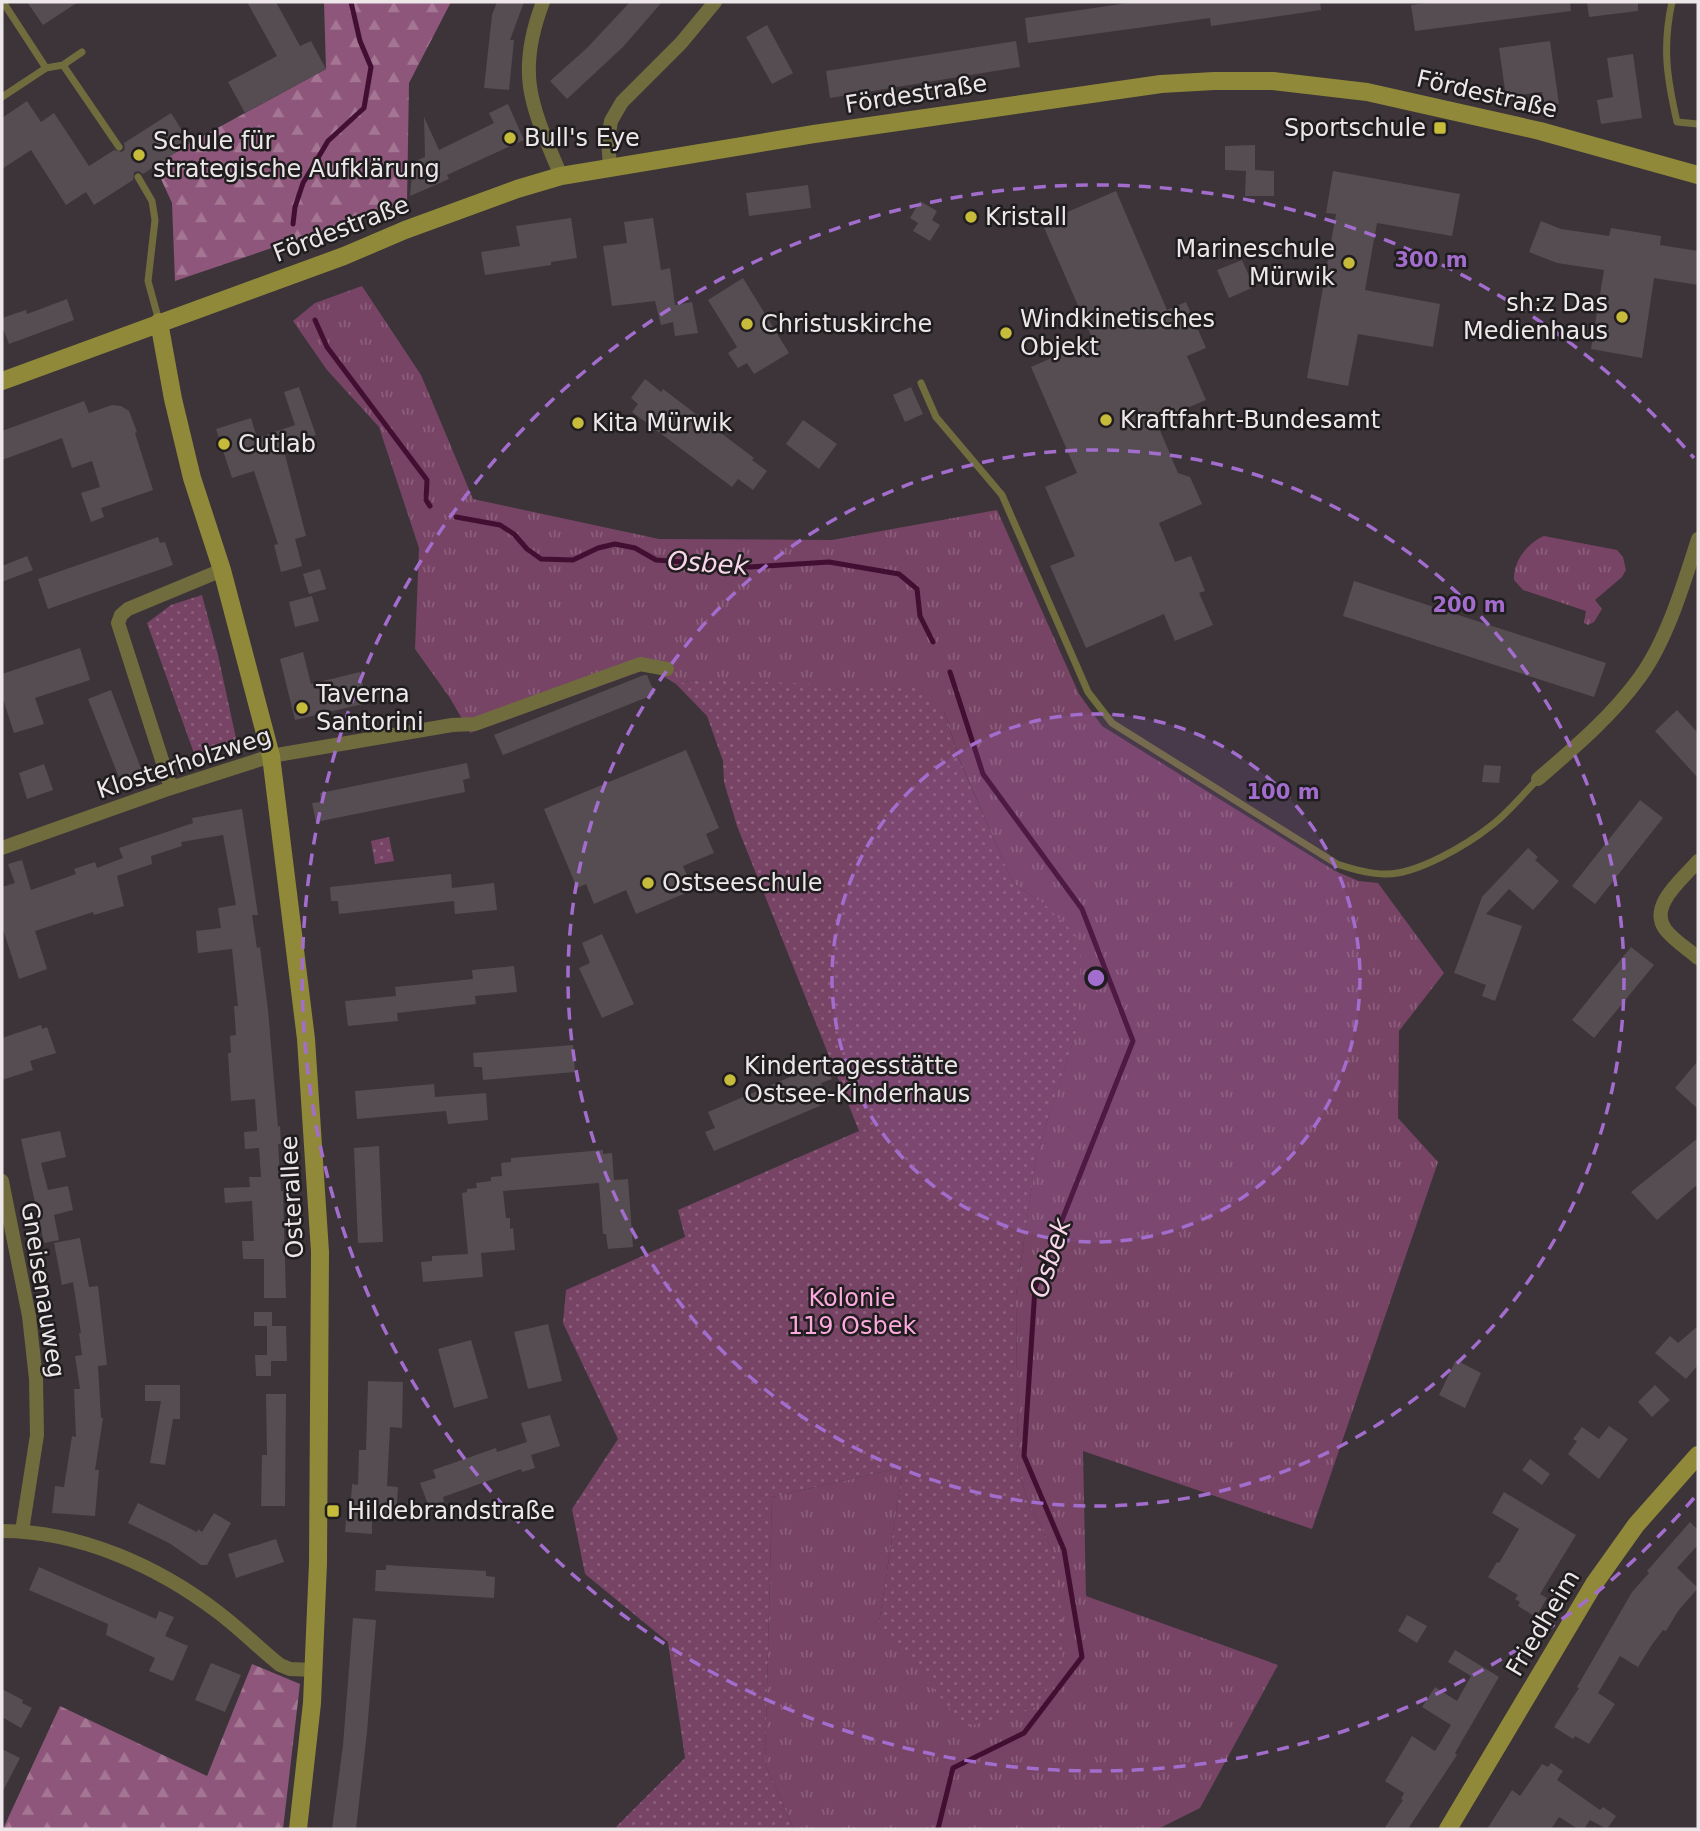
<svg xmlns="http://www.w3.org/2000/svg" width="1700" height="1831" font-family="'DejaVu Sans',sans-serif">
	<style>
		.grass { fill: url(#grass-tufts) }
		.forest { fill: url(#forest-firs) }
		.park { fill: url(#park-dots) }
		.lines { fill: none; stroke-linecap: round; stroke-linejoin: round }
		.stream { stroke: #410f32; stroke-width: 5 }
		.building { fill: #564d52 }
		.lane { stroke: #706c3d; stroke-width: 7 }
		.street { stroke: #706c3d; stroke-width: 14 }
		.secondary { stroke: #908939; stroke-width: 18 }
		.ring { fill: none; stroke: #a36dce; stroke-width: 3.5; stroke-dasharray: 12 9 }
		.poi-dot { fill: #c7bb3c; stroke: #201d1f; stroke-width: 2.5 }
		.labels { text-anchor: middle; stroke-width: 5; stroke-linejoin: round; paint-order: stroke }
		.street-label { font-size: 24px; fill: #ede7ea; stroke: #201d1f }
		.poi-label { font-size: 24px; fill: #ede7ea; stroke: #201d1f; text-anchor: start }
		.park-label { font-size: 24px; fill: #fda9de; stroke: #201d1f }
		.water-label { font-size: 26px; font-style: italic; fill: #fad6eb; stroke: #201d1f }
		.centre { fill: #a36dce; stroke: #201d1f; stroke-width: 3.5 }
		.ring-label { font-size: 21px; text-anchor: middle; font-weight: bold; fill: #a36dce; stroke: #201d1f; stroke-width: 5; stroke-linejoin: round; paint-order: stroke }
	</style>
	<defs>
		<pattern id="grass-tufts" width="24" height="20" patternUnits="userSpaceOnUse" patternTransform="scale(1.75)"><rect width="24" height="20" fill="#774465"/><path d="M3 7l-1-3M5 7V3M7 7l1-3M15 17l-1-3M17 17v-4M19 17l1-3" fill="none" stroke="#8b5f7b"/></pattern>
		<pattern id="forest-firs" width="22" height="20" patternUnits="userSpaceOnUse" patternTransform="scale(1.75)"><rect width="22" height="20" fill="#8e567a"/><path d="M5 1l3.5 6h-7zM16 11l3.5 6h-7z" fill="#a47693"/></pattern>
		<pattern id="park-dots" width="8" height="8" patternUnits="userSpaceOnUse" patternTransform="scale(1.75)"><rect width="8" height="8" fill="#774465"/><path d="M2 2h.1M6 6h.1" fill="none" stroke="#8b5f7b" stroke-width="1.8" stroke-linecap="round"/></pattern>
	</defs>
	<rect width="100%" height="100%" fill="#3c3439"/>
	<!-- grass -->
	<path class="grass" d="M362,286L421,375L473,499L659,539L832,540L997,510L1079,694L1102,726L1335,871L1359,881L1378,883L1444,973L1399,1031L1398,1118L1438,1162L1312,1529L1083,1451L1086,1596L1278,1665L1200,1808L1158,1829H794L765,1764L772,1497L903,1467L879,1623L1055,1556L1027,1499L1018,1467L1016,1296L1036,1157L1078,1026L1045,905L1013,883L959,758L944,711L695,680L676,684L650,668L470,733L450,698L415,649L419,548L379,427L327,370L293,321L315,303Z
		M1544,536L1617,550L1623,557L1626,570L1622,577L1595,600L1602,609L1594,622L1588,625L1584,623L1586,611L1523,590L1514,580C1513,562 1527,543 1544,536Z"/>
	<!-- forest -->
	<path class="forest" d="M324,2H451L409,83L407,202L175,281L172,203L155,166L190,143L326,69Z
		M252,1664L300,1684L283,1829H3L60,1706L207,1776Z"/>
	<!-- park -->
	<path class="park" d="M202,595L218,655L237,743L195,756L147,623L171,605Z
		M695,680L923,687L944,711L959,759L1013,883L1045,905L1072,931L1081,946L1078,1026L1036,1157L1016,1296L1018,1467L1027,1499L1055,1556L1063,1629L1062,1670L1033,1709L965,1727L879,1623L903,1467L772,1497L765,1764L794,1829H614L685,1758L668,1642L585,1574L572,1509L618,1439L563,1323L566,1290L685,1237L678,1210L859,1131L737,826L724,782L723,761L707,716L676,684Z
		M389,837L394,861L375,864L371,841Z"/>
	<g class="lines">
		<!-- stream -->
		<path class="stream" d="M293,224L295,207L303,183L328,141L364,108L371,67L360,41L351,2
			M315,320L327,347L427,480L426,500L430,506
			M456,517L500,525L514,534L527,549L541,559L573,560L598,548L615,544L635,548L656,560L750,567L829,562L899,574L917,589L920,616L933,642
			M938,1829L953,1768L1024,1733L1082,1657L1064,1550L1024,1456L1035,1288L1133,1041L1082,909L983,774L950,672"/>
	</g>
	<!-- building -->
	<path class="building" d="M27,2H78L43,25Z
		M247,2H276L300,46L311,41L326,69L245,113L228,82L277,56Z
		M497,2H524L510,40H514L509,90L484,88L492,15Z
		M630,2H662L623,47L567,99L550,81L587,48Z
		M1135,2H1320L1321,10L1211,26L1210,18L1028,43L1025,18Z
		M1435,2H1570L1571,11L1415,31L1411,5Z
		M1587,2H1638V11L1589,17Z
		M767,25L793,73L772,84L746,37Z
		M1016,41L1020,67L830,98L826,71Z
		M1550,41L1559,104L1544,106L1542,92L1506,97L1499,48Z
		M1633,54L1642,118L1601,124L1597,100L1613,97L1607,58Z
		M27,101L41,122L54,113L89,166L114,150L122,152L125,149L124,143L171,113L190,143L143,174L139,171L134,172L133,180L94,205L86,192L66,205L31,150L2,169V118Z
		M508,104L524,140L447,175L449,179L410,196L413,162L425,157L424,117L439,150L494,123L489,113Z
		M1255,145V170L1274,171V196H1245L1246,171L1225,170V146Z
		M1333,171L1460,194L1452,236L1377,223L1365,290L1440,304L1433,347L1358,334L1348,386L1307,378L1336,214L1326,213Z
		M808,185L811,208L749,216L746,193Z
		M1116,191L1167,310L1186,302L1206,348L1187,356L1206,400L1156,421L1178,473L1190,477L1202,504L1159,523L1175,562L1191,556L1205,591L1199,593L1213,625L1175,641L1164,614L1086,648L1050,566L1075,556L1045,487L1077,473L1031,367L1093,340L1042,223Z
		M920,201L937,211L932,220L940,225L930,241L913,231L918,223L910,218Z
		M571,218L577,258L551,262V265L485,275L481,252L520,246L516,226Z
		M653,218L661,270L670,268L675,305L692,302L698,333L675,336L673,322L661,325L655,301L612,306L603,246L627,243L624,222Z
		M1541,221L1561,229L1609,236L1611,228L1661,236L1660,245L1698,251V285L1654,278L1642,358L1591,349L1604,270L1557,263L1529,252Z
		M1242,260L1254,287L1229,298L1217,270Z
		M743,278L789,353L754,374L747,363L738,368L728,353L737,347L708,300Z
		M67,299L74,320L9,344L2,326V318L26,310L27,314Z
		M645,379L661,392L663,389L754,458L752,460L767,471L753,490L738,479L732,487L632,412L638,404L631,398Z
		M299,387L316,435L283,447L306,536L295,539L302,566L281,572L274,545L278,544L254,471L232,478L216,429L251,418L257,438L295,425L284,392Z
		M911,387L923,414L905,422L893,395Z
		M84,401L89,413L112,405L121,406L129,411L137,432L135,433L153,490L101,508L104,517L91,522L81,493L100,487L92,461L72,468L62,438L2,460V431Z
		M803,420L837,444L819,469L786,444Z
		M158,537L160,543L165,542L173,565L48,609L38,579Z
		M27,556L33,570L2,582V566Z
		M320,569L326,589L309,594L303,574Z
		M1354,581L1606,663L1594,697L1343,616Z
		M312,596L319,621L295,627L289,602Z
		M80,648L90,680L35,698L44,724L14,733L2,696V674Z
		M303,652L311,684L360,672L367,703L295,720L280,659Z
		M644,675H647L655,694L503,755L494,735Z
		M111,690L142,771L120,780L88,699Z
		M1677,710L1698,733V778L1655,731Z
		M686,750L719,828L706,834L714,853L683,866L693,890L636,914L626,890L594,904L586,884L577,888L544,809Z
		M467,763L470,778L463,780L465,792L316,822L312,803L321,802L320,793Z
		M44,764L53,790L27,799L19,773Z
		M1484,765L1501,766L1499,783L1482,782Z
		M1640,800L1663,818L1595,904L1572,886Z
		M242,809L258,915H252L257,948L260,947L268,1010L278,1127L280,1126L281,1144H278L281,1191H283L286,1298H264V1259H243L242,1241H254L252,1201L225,1203L224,1188L250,1187L249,1177H261L259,1148L245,1149L244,1132L257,1131V1128L255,1099L231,1101L228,1053H231L230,1036L236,1035L234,1006H238L232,949L198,953L196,931L221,928L218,908L236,905L223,835L181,842L182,846L151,856L152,864L117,876L124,906L94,915L93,912L35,931L47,969L19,979L2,926V887L15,883L8,864L22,860L31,890L76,874L74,869L95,862L97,868L123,858L119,848L193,823L192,818Z
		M1528,848L1538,857L1535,860L1559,881L1533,910L1509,889L1486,914L1522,926L1495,1001L1482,996L1486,985L1454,973L1482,897Z
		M451,874L452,888L494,883L497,910L455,914L454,901L339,914L338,901H331L330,887Z
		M602,934L634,1004L602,1018L579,968L590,963L582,943Z
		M1631,947L1654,965L1594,1038L1572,1020Z
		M514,966L517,992L475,996L476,1004L397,1013L398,1021L348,1026L345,1001L396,996L395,987L473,979L472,970Z
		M41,1025L42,1029L47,1027L56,1053L30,1061L33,1070L2,1080V1038Z
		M573,1045L575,1072L483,1080L482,1067H474L473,1053Z
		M1698,1061V1109L1675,1088Z
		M825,1062L832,1079L821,1083L829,1102L714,1151L705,1132L715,1128L708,1112Z
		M434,1084L435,1097L486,1093L488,1120L448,1124L446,1111L357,1119L355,1091Z
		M60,1131L66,1157L41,1163L48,1190L68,1186L73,1210L54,1215L59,1240L44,1243L21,1139Z
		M1698,1138V1184L1657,1220L1631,1192Z
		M379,1146L383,1242L358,1243L354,1148Z
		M603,1150V1154L612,1153L614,1180L628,1179L633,1247L608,1249L606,1234H603L599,1183L503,1191L506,1218H510V1229L513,1228L515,1250L481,1253L483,1277L423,1282L421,1262L432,1261V1256L468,1254L462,1193L467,1192V1189L477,1188L476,1183L491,1181V1177L502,1176L501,1163L511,1162V1158Z
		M80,1238L89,1287L98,1286L107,1365L98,1366L101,1418H103L95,1470H99L95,1516L52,1513L55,1486L64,1487L72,1436L76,1437L74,1389H80L75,1356L82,1355L79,1333H81L73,1282L62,1285L54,1243Z
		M254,1312H272V1326H286L287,1361H271V1376H256L255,1355H267V1326H254Z
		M548,1324L562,1381L528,1389L514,1332Z
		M1698,1326V1365L1686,1379L1655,1353L1670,1336L1678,1343Z
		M471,1340L488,1398L454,1408L438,1349Z
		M1456,1360L1481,1373L1465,1408L1439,1395Z
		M368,1381L403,1382L402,1428L390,1427L387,1486L398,1487L396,1518L372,1517V1534L345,1532L346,1520L350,1517L352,1484L358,1485L359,1450H366Z
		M145,1385H180V1419H173L165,1465L150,1463L161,1401H145Z
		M1655,1385L1670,1400L1652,1417L1638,1402Z
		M266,1394H286L285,1506H261L262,1455H267Z
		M550,1415L560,1446L531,1455L535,1468L522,1472L521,1469L443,1497L444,1502L429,1507L420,1483L436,1478L433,1470L496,1448L497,1452L527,1442L521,1423Z
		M1609,1426L1628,1439L1599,1479L1568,1454L1577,1441L1573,1439L1582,1427L1599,1439Z
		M1530,1459L1550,1474L1542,1485L1522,1470Z
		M1504,1492L1576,1535L1540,1594L1547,1598L1536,1617L1518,1606L1520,1602L1515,1599L1518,1595L1488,1577L1497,1562L1499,1563L1519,1529L1492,1513Z
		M138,1503L197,1532L198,1529L202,1532L214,1513L231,1523L207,1565H201L169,1543L128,1523Z
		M1690,1522L1698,1530V1545L1677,1568L1698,1588L1678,1611L1666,1631L1663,1630L1651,1646L1638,1667L1620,1656L1598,1693L1615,1704L1589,1744L1575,1736L1573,1739L1554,1727L1579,1688L1577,1687L1632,1592L1649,1573L1647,1571Z
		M276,1539L284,1562L236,1578L228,1554Z
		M386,1565L486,1571V1576L495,1577L494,1598L375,1591L376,1570H386Z
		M39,1567L156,1619L159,1611L174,1617L165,1636L188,1646L173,1681L149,1671L155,1658L106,1635L108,1624L29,1590Z
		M1407,1615L1427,1626L1417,1643L1398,1631Z
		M353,1618L376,1620L367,1732L356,1829H332L343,1745Z
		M1455,1650L1499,1677L1455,1753L1457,1755L1408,1829H1384L1403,1800L1401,1799L1404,1793L1385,1781L1412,1736L1435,1751L1451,1725L1422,1707L1435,1687L1457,1701L1471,1676L1448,1662Z
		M211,1663L241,1675L225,1712L195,1700Z
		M2,1689L23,1700L22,1703L32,1708L21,1728L2,1717Z
		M2,1749L20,1758L2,1793Z
		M1551,1763L1563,1771L1557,1780L1600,1810L1603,1807L1616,1816L1607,1829L1590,1820L1584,1829H1578L1559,1817L1551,1829H1487L1512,1790L1520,1796L1542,1764L1548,1767Z"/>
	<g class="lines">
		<!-- lane -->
		<path class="lane" d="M3,2L46,68L63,65L119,147
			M1672,2C1662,47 1667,78 1677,122L1698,124
			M63,65L82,52
			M2,97L46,68
			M138,177L152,201L155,220L148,281L159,321
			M921,383L936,417L1002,495L1088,692L1112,723L1337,864C1352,869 1368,874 1385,874C1416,875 1467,845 1492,825C1509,812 1523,794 1538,779"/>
		<!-- street -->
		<path class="street" d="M543,2C515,75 532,107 561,176
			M610,168L608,139L611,121L622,102L681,43L715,2
			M1538,779C1574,748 1612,716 1640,677C1667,640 1684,583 1698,539
			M171,788L118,623L121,615L128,609L222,570
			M2,848L171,788L271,756L452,725L475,724L640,664L667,669
			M1698,861C1684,878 1648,905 1665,929C1673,940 1688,949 1698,958
			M2,1181L29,1316L36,1379L37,1435L22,1531
			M2,1531C79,1531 158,1566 219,1613C240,1629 259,1648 280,1665L290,1669L314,1670"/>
		<!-- secondary -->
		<path class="secondary" d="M159,322L173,399L192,478L222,570L271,756L306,1039L320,1252L318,1563L312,1703L298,1829
			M2,381L344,256L405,230L517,189L561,176L814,134L1161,84L1214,81H1273L1367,92L1540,131L1698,175
			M1448,1829L1594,1584L1636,1525L1698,1455"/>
	</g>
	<!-- distance rings -->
	<circle cx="1096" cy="978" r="264" fill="#a36dce" fill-opacity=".12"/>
	<g class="ring">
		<circle cx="1096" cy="978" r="264"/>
		<circle cx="1096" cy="978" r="528"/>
		<path d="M1694 1498A793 793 0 1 1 1694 458"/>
	</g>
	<!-- markers -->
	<g class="poi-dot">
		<rect x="1433" y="121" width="14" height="14" rx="3.5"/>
		<circle cx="510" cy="138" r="7"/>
		<circle cx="139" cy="155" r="7"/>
		<circle cx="971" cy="217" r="7"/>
		<circle cx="1349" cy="263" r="7"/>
		<circle cx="1622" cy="317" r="7"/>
		<circle cx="747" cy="324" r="7"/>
		<circle cx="1006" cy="333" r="7"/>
		<circle cx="1106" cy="420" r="7"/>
		<circle cx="578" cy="423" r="7"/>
		<circle cx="224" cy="444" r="7"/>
		<circle cx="302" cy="708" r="7"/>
		<circle cx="648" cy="883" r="7"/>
		<circle cx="730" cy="1080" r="7"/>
		<rect x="326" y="1504" width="14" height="14" rx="3.5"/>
	</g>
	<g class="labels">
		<!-- street labels -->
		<g class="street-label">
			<text transform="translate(916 94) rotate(-9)" y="8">Fördestraße</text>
			<text transform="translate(1487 94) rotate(13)" y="8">Fördestraße</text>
			<text transform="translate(341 229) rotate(-21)" y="8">Fördestraße</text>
			<text transform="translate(184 763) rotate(-18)" y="8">Klosterholzweg</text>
			<text transform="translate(292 1197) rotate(-93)" y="8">Osterallee</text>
			<text transform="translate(43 1290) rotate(81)" y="8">Gneisenauweg</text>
			<text transform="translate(1543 1623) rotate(-59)" y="8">Friedheim</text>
		</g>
		<!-- poi labels -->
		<g class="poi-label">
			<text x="1426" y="136" text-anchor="end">Sportschule</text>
			<text x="524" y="146">Bull's Eye</text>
			<text x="153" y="149">Schule für<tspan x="153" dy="28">strategische Aufklärung</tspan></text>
			<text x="985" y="225">Kristall</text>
			<text x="1335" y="257" text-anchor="end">Marineschule<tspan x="1335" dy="28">Mürwik</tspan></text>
			<text x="1608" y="311" text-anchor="end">sh:z Das<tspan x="1608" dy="28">Medienhaus</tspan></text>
			<text x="1020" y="327">Windkinetisches<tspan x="1020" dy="28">Objekt</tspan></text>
			<text x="761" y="332">Christuskirche</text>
			<text x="1120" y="428">Kraftfahrt-Bundesamt</text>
			<text x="592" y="431">Kita Mürwik</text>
			<text x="238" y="452">Cutlab</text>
			<text x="316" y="702">Taverna<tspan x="316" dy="28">Santorini</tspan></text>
			<text x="662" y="891">Ostseeschule</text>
			<text x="744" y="1074">Kindertagesstätte<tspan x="744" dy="28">Ostsee-Kinderhaus</tspan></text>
			<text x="347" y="1519">Hildebrandstraße</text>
		</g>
		<!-- park labels -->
		<g class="park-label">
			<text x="852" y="1306">Kolonie<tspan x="852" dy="28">119 Osbek</tspan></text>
		</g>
		<!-- water labels -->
		<g class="water-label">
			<text transform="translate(708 563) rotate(4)" y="9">Osbek</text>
			<text transform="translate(1050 1258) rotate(-72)" y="9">Osbek</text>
		</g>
	</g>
	<circle cx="1096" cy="978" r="10" class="centre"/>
	<g class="ring-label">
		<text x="1431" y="267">300 m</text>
		<text x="1469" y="612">200 m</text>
		<text x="1283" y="799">100 m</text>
	</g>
	<!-- border -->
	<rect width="1700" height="1831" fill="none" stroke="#ede7ea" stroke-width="7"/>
</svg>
